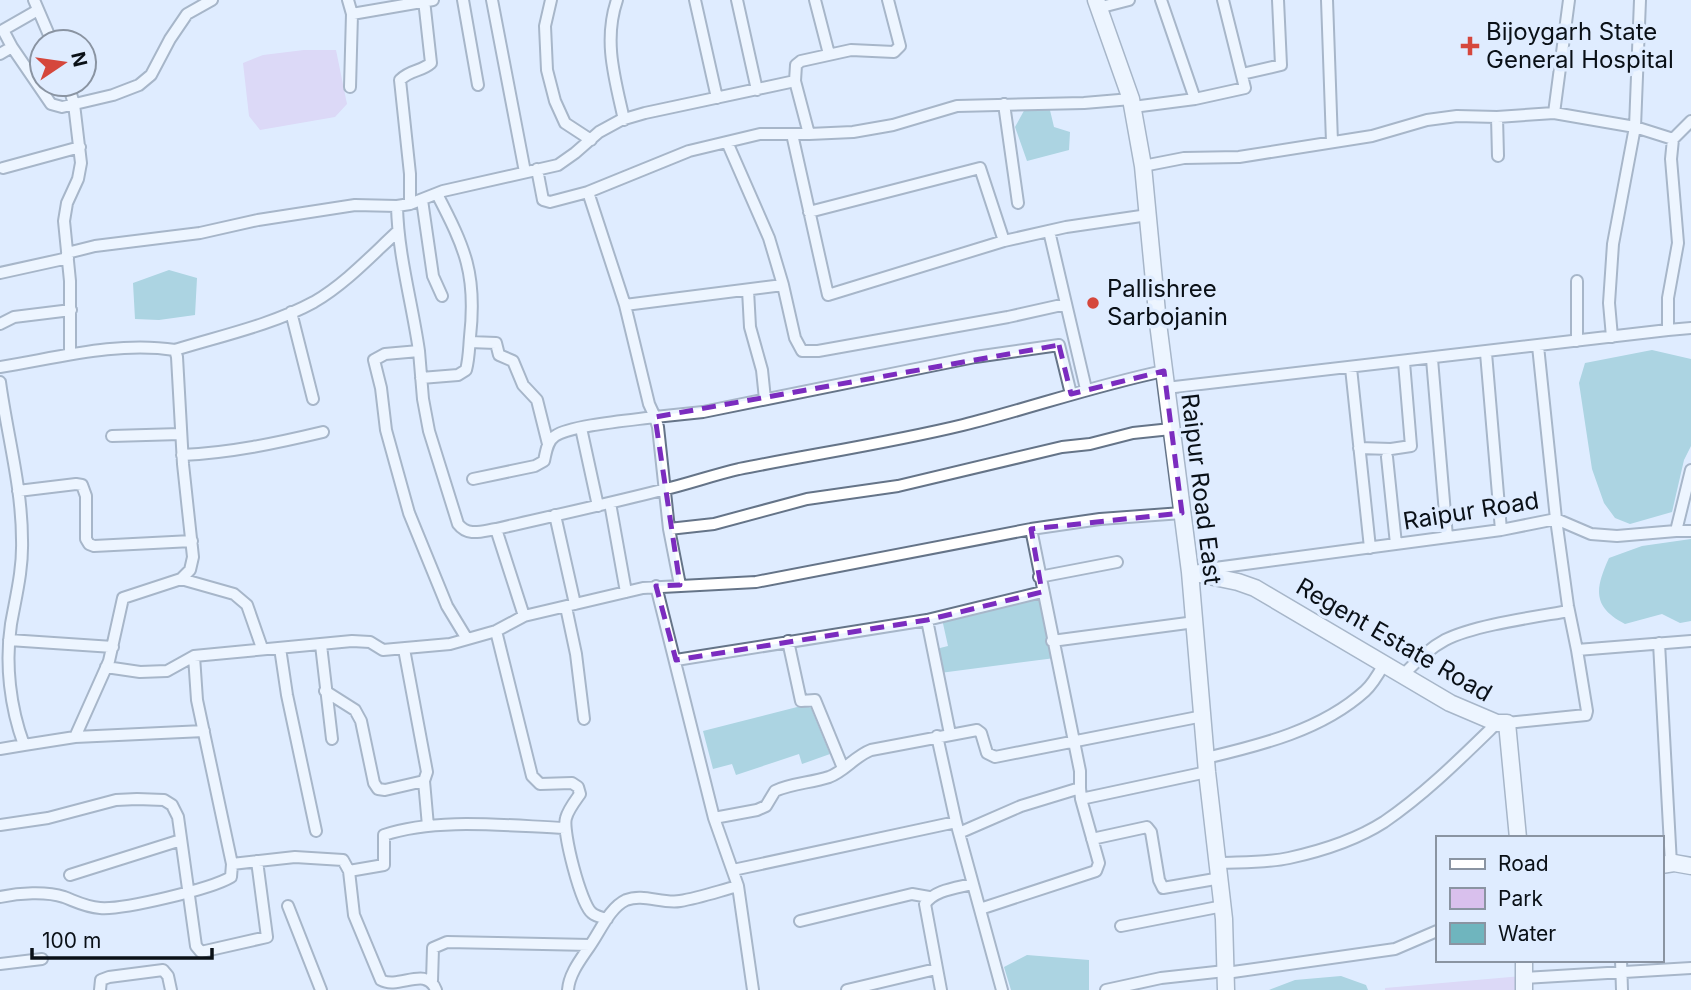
<svg xmlns="http://www.w3.org/2000/svg" width="1691" height="990" font-family="Inter,sans-serif">
	<style>
		.green { fill: #d9c0ed }
		.water { fill: #6fb5be }
		.lines { fill: none; stroke-linecap: round; stroke-linejoin: round }
		.street-casing { stroke: #657488; stroke-width: 14 }
		.secondary-casing { stroke: #657488; stroke-width: 19 }
		.street { stroke: #fff; stroke-width: 10 }
		.secondary { stroke: #fff; stroke-width: 16 }
		.marked { fill: none; stroke: #7b2cbf; stroke-width: 5; stroke-dasharray: 14 9; stroke-linejoin: round }
		.poi-dot { fill: #d5473c; stroke: #dfecff; stroke-width: 2.5 }
		.labels { text-anchor: middle; stroke-width: 7; stroke-linejoin: round; paint-order: stroke }
		.poi-label { font-size: 24px; fill: #0a1017; stroke: #dfecff; text-anchor: start }
		.street-label { font-size: 24px; fill: #0a1017; stroke: #dfecff }
	</style>
	<rect width="100%" height="100%" fill="#dfecff"/>
	<!-- green -->
	<path class="green" d="M304,50H336L347,104L335,117L260,130L249,116L243,63L263,55Z
		M1522,976V990H1385V988Z"/>
	<!-- water -->
	<path class="water" d="M1049,106L1054,127L1070,132L1069,150L1027,161L1015,127L1026,107Z
		M169,270L197,278L195,315L159,320L135,319L133,283Z
		M1652,350L1691,359V446L1684,460L1672,512L1630,524L1615,518L1604,503L1592,469L1579,383L1585,363Z
		M1691,539V621L1680,623L1662,614L1625,624C1592,607 1595,589 1609,558L1642,546Z
		M1042,598L1055,658L940,673L936,649L948,646L942,619Z
		M805,705L811,708L830,754L802,764L799,754L736,775L732,764L713,769L703,731Z
		M1027,955L1089,960V990H1011L1004,967Z
		M1341,976L1366,985L1368,990H1269L1295,980Z"/>
	<g class="lines">
		<!-- street casing -->
		<g class="street-casing">
			<path id="street" d="M34,0L52,42
				M348,0L352,14L350,87
				M463,0L478,85
				M492,0L525,172
				M551,0L545,26L547,70L555,101L565,123L591,140
				M617,0C603,41 615,79 624,120
				M695,0L717,98
				M737,0L757,90
				M815,0L829,54
				M1161,0L1195,99
				M1327,0L1332,142
				M1098,8L1129,0
				M352,14L433,0
				M12,47L51,104L62,107L113,95L139,85L151,75L170,39L187,14L212,0
				M0,54L12,47L3,30L38,10
				M1242,74L1281,65L1278,0
				M68,84L74,104L81,163L78,179L67,203L64,221L70,281V354
				M1004,104L1018,203
				M1133,107L1195,99L1245,88L1223,0
				M1554,113L1569,0
				M1497,117L1498,156
				M792,134L828,295L1004,241L1066,227L1148,215
				M809,134L853,132L893,125L957,106L1084,103L1131,99
				M727,142L769,238L783,285
				M1143,166L1184,158L1239,157L1372,136L1427,120L1457,116L1497,117L1554,113L1635,127L1673,139
				M3,168L80,147
				M537,169L543,200L550,202L588,192L689,151L760,134H809L795,81L796,65L801,61L851,50L894,52L900,46L888,0
				M588,192L625,305
				M422,200L433,276L442,296
				M410,204V174L400,80C411,69 421,72 431,63L424,0
				M397,206L410,204L443,191L558,165L575,153L599,132L621,120L645,113L795,81
				M809,212L980,168L1004,241
				M1049,231L1086,389
				M67,253L95,246L200,233L258,220L355,205L397,206C398,255 412,302 419,351L385,354L374,360L381,388L386,430L409,513L447,606L467,639
				M0,273L68,258
				M1577,281V341
				M748,290L750,327L762,370L765,399
				M291,312L313,399
				M0,324L14,317L71,310
				M1668,330L1691,328
				M1612,337L1609,303L1613,244L1635,127L1640,0
				M470,342L496,343L499,355L513,361L523,385L537,400L548,444
				M1538,346L1556,519L1591,534L1617,536L1676,531
				M175,350C220,336 272,325 314,302C345,284 371,256 397,232
				M419,351L423,399L429,431L458,524C468,537 482,531 496,529
				M1486,353L1501,530
				M1432,359L1447,537
				M0,367C57,358 117,341 175,350L177,357L183,464L193,557L190,570L181,579L123,598L109,661L75,737
				M1351,368L1370,548
				M421,378L458,375L466,370C469,359 469,348 470,337C477,274 465,248 437,194
				M0,382C7,434 22,487 22,540C23,569 16,596 11,624C5,664 10,707 24,745L75,737L204,731
				M1166,388L1668,330V298L1678,243L1671,159L1673,139L1691,121
				M581,428L598,506
				M112,436L180,434
				M1359,448L1391,449L1411,446L1404,362
				M182,455C230,453 277,443 323,432
				M1387,457L1396,544
				M1691,470L1676,531H1691
				M473,479L535,466L544,461C546,452 547,441 555,436C571,425 633,420 655,417L649,404L625,305L783,285L795,338L802,351H818L1008,317L1066,304
				M18,491L76,484L82,485L86,496V539L89,544L94,546L192,541
				M610,503L626,592
				M555,515L575,604
				M669,529L714,524L807,499L898,486L1062,447L1090,444L1133,433L1171,429
				M1031,529L1080,771V788
				M1200,570L1501,530L1556,519L1568,606L1577,650L1691,641
				M1039,577L1117,562
				M181,579L234,594L247,605L262,648
				M680,585L669,529L658,427L655,417L703,412L975,357L1059,345L1071,394
				M656,586L714,818L738,886L753,990
				M566,607L576,654L584,719
				M524,616L496,529C552,516 607,504 662,490C688,484 713,475 739,469C814,454 889,443 963,425C1031,408 1096,385 1164,371
				M927,620L950,734
				M496,631L532,776L540,784L572,783L578,787L580,794C575,801 568,810 566,818C562,831 581,905 592,913C595,916 603,918 607,919
				M9,640L113,647
				M788,641L801,701L815,700L843,768
				M1052,641L1195,622
				M1659,643L1671,864
				M321,645L332,739
				M280,648L287,695L316,831
				M676,660L927,620L1042,592
				M106,667L140,672L167,671L194,656L352,641L370,642L383,650L450,644L496,631L524,616L643,588L756,582L1031,529L1100,519L1182,513
				M1403,675C1416,662 1428,649 1445,640C1474,625 1535,617 1569,611
				M325,691L355,710L361,721L374,783L378,789L385,790L424,781L427,772L404,649
				M1507,723L1586,715L1587,711L1577,650
				M937,736L956,822
				M0,749L24,745
				M1206,758C1261,745 1322,730 1365,691C1373,684 1379,673 1384,664
				M424,781L428,826
				M714,818L757,810L766,806L775,791C792,783 811,783 829,777C845,771 855,756 871,750L977,730L981,733L987,753L995,757L1203,716
				M0,825L48,818L116,800L137,799L164,800L172,805L178,817L196,946L201,952L267,937L257,861
				M959,833L1002,990
				M1092,839L1147,827L1151,832L1159,880L1163,888L1221,878
				M1219,863C1242,862 1266,863 1289,858C1321,851 1356,840 1384,822C1425,794 1461,758 1497,723
				M232,864L295,857L343,860L349,871L354,915L381,980C399,990 426,965 436,990
				M733,870L956,822L959,833L1021,806L1080,788L1081,799L1207,772
				M349,871L384,865V835C436,817 510,826 565,828
				M70,875L181,840
				M0,897C19,893 46,891 64,897C77,902 86,907 100,908C123,910 211,889 231,877L232,864L197,700L194,656
				M288,906L321,990
				M980,909L1096,871L1099,863L1081,799
				M800,921L912,894L929,897
				M1121,926L1223,906
				M1621,960L1622,990
				M0,964L42,959
				M1226,973L1395,949L1437,931
				M1524,978L1691,968
				M432,981L433,948L447,942L590,945
				M100,990L101,980L109,977L163,970L168,976L171,990
				M568,990C569,974 581,959 589,947C600,932 609,908 626,900C643,893 662,904 680,901C699,898 719,891 738,886
				M847,990L936,969
				M941,990L925,904C934,890 956,888 972,884
				M1106,990L1161,978L1225,971"/>
		</g>
		<!-- secondary casing -->
		<g class="secondary-casing">
			<path id="secondary" d="M1096,0L1131,99L1143,166L1158,323L1190,572L1207,772L1224,919L1226,990
				M1190,572L1238,582L1255,588L1450,703L1497,723H1507L1518,838
				M1661,865L1674,863L1691,866
				M1524,960V990"/>
		</g>
		<!-- street -->
		<use href="#street" class="street"/>
		<!-- secondary -->
		<use href="#secondary" class="secondary"/>
	</g>
	<!-- marked area -->
	<path d="M0 0H1691V990H0ZM1059,345L1071,394L1164,371L1182,513L1031,529L1042,592L927,620L676,660L656,586L680,585L655,417Z" fill="#dfecff" fill-opacity=".55" fill-rule="evenodd"/>
	<path class="marked" d="M1059,345L1071,394L1164,371L1182,513L1031,529L1042,592L927,620L676,660L656,586L680,585L655,417Z"/>
	<!-- markers -->
	<g class="poi-dot">
		<path d="M1466.5 35.5h7v7h7v7h-7v7h-7v-7h-7v-7h7z"/>
		<circle cx="1093" cy="303" r="7"/>
	</g>
	<g class="labels">
		<!-- poi labels -->
		<g class="poi-label">
			<text x="1486" y="40">Bijoygarh State<tspan x="1486" dy="28">General Hospital</tspan></text>
			<text x="1107" y="297">Pallishree<tspan x="1107" dy="28">Sarbojanin</tspan></text>
		</g>
		<!-- street labels -->
		<g class="street-label">
			<text transform="translate(1201 489) rotate(83)" y="8">Raipur Road East</text>
			<text transform="translate(1471 511) rotate(-9)" y="8">Raipur Road</text>
			<text transform="translate(1394 640) rotate(30)" y="8">Regent Estate Road</text>
		</g>
	</g>
	<!-- legend -->
	<rect x="1436" y="836" width="228" height="126" fill="#dfecff" stroke="#8a94a2" stroke-width="2"/>
	<rect x="1450" y="859" width="35" height="10" fill="#ffffff" stroke="#8a94a2" stroke-width="2"/>
	<text x="1498" y="871" font-size="21" fill="#0a1017">Road</text>
	<rect x="1450" y="888" width="35" height="21" fill="#d9c0ed" stroke="#8a94a2" stroke-width="2"/>
	<text x="1498" y="906" font-size="21" fill="#0a1017">Park</text>
	<rect x="1450" y="923" width="35" height="21" fill="#6fb5be" stroke="#8a94a2" stroke-width="2"/>
	<text x="1498" y="941" font-size="21" fill="#0a1017">Water</text>
	<!-- north arrow -->
	<g transform="translate(63 63) rotate(77)"><circle r="33" fill="#dfecff" stroke="#8a94a2" stroke-width="2"/>
	<path d="M0-5L12 26L0 18L-12 26Z" fill="#d5473c"/>
	<text y="-10" font-size="19" font-weight="bold" text-anchor="middle" fill="#0a1017">N</text>
	</g>
	<!-- scale -->
	<path d="M32 948v10h180v-10" fill="none" stroke="#0a1017" stroke-width="3.5"/>
	<text x="42" y="948" font-size="21" fill="#0a1017" stroke="#dfecff" stroke-width="5" paint-order="stroke">100 m</text>
</svg>
